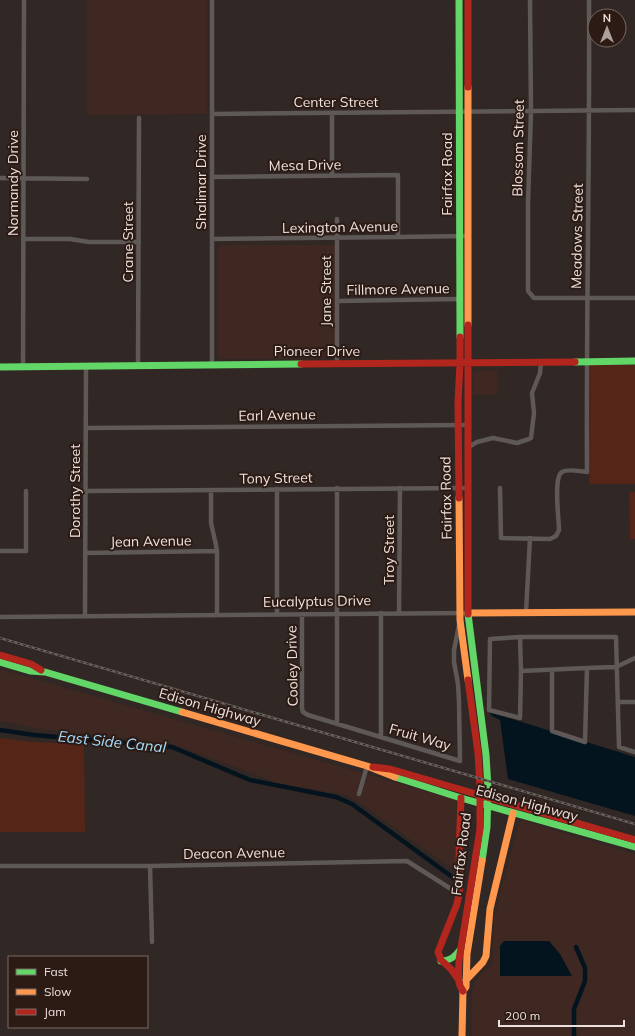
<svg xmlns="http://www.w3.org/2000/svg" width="635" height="1036" font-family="Mulish,sans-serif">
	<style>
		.built { fill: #3e2821 }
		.green { fill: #552617 }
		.water { fill: #04141e }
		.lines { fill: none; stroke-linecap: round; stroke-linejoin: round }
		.canal { stroke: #04141e; stroke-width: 4.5 }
		.street { stroke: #5e5957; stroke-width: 4.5 }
		.fast { stroke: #63d668; stroke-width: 7 }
		.slow { stroke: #ff974d; stroke-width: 7 }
		.jam { stroke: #b3261e; stroke-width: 7 }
		.rail-casing { stroke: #686260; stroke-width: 2.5 }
		.rail { stroke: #2c1b15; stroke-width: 1; stroke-dasharray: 3; stroke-linecap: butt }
		.labels { text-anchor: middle; stroke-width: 4; stroke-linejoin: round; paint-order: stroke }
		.street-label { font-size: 14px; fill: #ede1dd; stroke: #2c1b15 }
		.water-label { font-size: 15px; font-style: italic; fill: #a4defd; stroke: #2c1b15 }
	</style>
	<rect width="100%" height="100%" fill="#312724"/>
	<!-- built -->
	<path class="built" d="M87,0H207V114L87,115Z
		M221,245H337V358L220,359L217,354V249Z
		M497,370V395H473V374L474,372L477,371Z
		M0,669L457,800L455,870L404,835L356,800L342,794L278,784L252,773L169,743L41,729L0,721Z
		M521,821H524L635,854V1036H472V990L474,984L480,974L488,968L492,962L494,917L518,826Z"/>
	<!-- green -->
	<path class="green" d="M590,365H635V484H589Z
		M629,492H635V539H630Z
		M0,738L32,742L84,744L85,832H0Z"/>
	<!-- water -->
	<path class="water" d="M489,712L635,757V816L508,779L500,720L492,716Z
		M504,941H549L560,954L572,976H500V946Z"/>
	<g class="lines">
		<!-- canal -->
		<path class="canal" d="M0,730L34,735L172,747L250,780L336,797L352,804L455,879
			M574,1036V1009L585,981V968L576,947"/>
		<!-- street -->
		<path class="street" d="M530,0L531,111L528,203V291L534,298H635
			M212,114L635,110
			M332,175V113
			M212,177L398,175V237
			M0,178L87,179
			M24,239H70L89,242H139
			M212,239L398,237L468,236
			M337,301L460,299
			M337,363V219
			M138,365L139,118
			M212,365V0
			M23,366L24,0
			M86,428L467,425
			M467,448L477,442L493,438L517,443L529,439L531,438L534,413L532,393L540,373L541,362
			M337,488V724
			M500,488L501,538L550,539L556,536L559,530C559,520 553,477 562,472C567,469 581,471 587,472C586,315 590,157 589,0
			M211,490V523L216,545L217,551V615
			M86,491L467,488
			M0,551H26V491
			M86,553L217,551
			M526,612L530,538
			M399,613L400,488
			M277,614V489
			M302,614V708L303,712L308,715L460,761L459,701L458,684L454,662V650L459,625
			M85,616L86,366
			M0,617L468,613
			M520,637L521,671L520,718L489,710L490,639L520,637H616L619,747L635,752
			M552,670V731L585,742L587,668
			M521,671L587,668L616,667L635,658
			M618,702H635
			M381,737V613
			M359,794L367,766
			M0,866H150L407,861L459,894
			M150,866L152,942"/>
		<!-- fast -->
		<path class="fast" d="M459,0L460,337
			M575,362L635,361
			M0,367L301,364
			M468,614L486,755L488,788L487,827L482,861
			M0,662L30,671L45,672L182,712
			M395,777L461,798L635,847
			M441,961C450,961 455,957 460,950"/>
		<!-- slow -->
		<path class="slow" d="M468,87V325
			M459,498L460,620L468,680
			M468,613L635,612
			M182,712L367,766L395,777
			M466,980L483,962L486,956L490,909L513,813
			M462,1036L463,991L466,987L467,954L482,861"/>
		<!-- jam -->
		<path class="jam" d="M468,0V87
			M468,325V614
			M301,364L575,362
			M459,498L458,402L460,363V337
			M0,655L31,664L41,670
			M373,767L390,769L635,840
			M458,979L451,969L441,960L438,952L457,904L459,894L460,883L459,855L461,798
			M463,991C456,982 459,971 459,960L480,829V788L478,753L468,680"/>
		<!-- rail casing -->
		<g class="rail-casing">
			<path id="rail" d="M0,638L635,824"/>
		</g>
		<!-- rail -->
		<use href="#rail" class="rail"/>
	</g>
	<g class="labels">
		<!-- street labels -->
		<g class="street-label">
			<text x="336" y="107">Center Street</text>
			<text transform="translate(518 148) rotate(-89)" y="5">Blossom Street</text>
			<text transform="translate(305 165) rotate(-1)" y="5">Mesa Drive</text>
			<text transform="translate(447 174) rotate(-90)" y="5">Fairfax Road</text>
			<text transform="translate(201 182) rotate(-90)" y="5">Shalimar Drive</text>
			<text transform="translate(13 183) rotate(-90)" y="5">Normandy Drive</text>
			<text transform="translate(340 227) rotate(-1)" y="5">Lexington Avenue</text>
			<text transform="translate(577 236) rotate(-89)" y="5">Meadows Street</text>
			<text transform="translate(128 242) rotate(-90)" y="5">Crane Street</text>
			<text transform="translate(398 289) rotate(-1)" y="5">Fillmore Avenue</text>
			<text transform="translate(326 291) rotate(-90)" y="5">Jane Street</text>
			<text x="317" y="356">Pioneer Drive</text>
			<text transform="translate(277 415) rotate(-1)" y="5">Earl Avenue</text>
			<text transform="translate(276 478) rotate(-1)" y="5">Tony Street</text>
			<text transform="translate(75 491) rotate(-90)" y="5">Dorothy Street</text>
			<text transform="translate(446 498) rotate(-91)" y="5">Fairfax Road</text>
			<text transform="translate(151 541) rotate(-1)" y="5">Jean Avenue</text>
			<text transform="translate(389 550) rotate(-90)" y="5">Troy Street</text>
			<text transform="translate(317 601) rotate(-1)" y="5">Eucalyptus Drive</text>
			<text transform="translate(292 666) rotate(-91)" y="5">Cooley Drive</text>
			<text transform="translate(210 707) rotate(16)" y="5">Edison Highway</text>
			<text transform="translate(420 737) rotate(16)" y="5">Fruit Way</text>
			<text transform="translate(527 803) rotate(15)" y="5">Edison Highway</text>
			<text transform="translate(234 853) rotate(-1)" y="5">Deacon Avenue</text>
			<text transform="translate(461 854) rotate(-83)" y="5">Fairfax Road</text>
		</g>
		<!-- water labels -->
		<g class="water-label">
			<text transform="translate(112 742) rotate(6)" y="5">East Side Canal</text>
		</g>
	</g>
	<!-- legend -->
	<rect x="8" y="956" width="140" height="72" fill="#2c1b15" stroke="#796a65"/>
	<rect x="16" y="969" width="20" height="6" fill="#63d668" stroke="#796a65"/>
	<text x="44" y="976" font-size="12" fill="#ede1dd">Fast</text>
	<rect x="16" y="989" width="20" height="6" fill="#ff974d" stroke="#796a65"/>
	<text x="44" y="996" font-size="12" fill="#ede1dd">Slow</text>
	<rect x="16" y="1009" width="20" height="6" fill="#b3261e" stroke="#796a65"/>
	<text x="44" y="1016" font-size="12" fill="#ede1dd">Jam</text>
	<!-- north arrow -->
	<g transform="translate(607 28)"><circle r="19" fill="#2c1b15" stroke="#796a65"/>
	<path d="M0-3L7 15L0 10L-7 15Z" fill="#aba09c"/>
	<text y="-6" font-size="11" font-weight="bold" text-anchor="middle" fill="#ede1dd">N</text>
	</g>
	<!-- scale -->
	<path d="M499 1020v6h125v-6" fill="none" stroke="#ede1dd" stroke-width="2"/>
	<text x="505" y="1020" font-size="12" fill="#ede1dd" stroke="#2c1b15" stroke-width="3" paint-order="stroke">200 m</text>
</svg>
